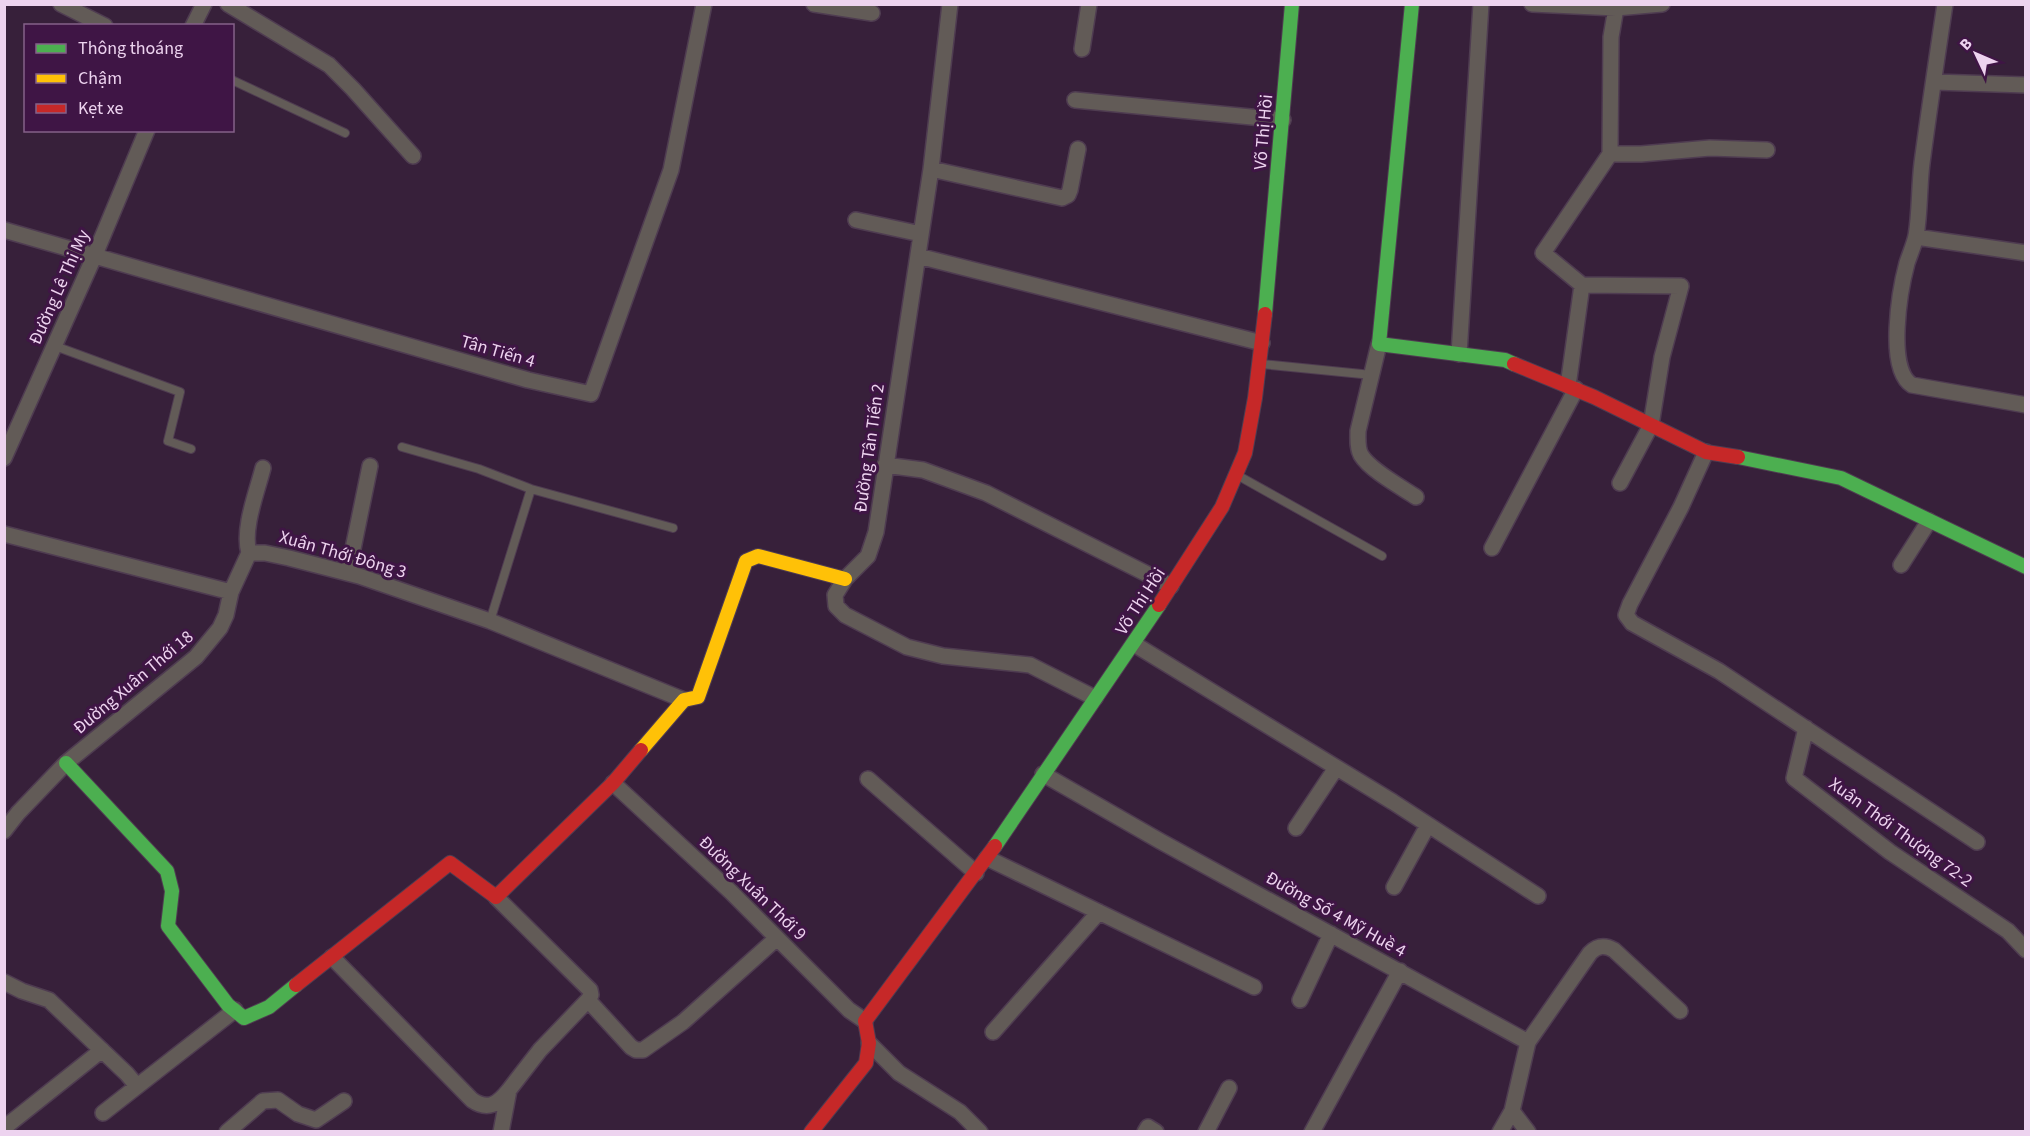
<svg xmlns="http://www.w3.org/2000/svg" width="2030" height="1136" font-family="'Source Sans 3',sans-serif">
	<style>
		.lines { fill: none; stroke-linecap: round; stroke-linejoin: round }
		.lane-casing { stroke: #4f3c51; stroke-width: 10 }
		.street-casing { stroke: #4f3c51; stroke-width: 18 }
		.fast-casing { stroke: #4f3c51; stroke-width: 16 }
		.slow-casing { stroke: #4f3c51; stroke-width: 16 }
		.jam-casing { stroke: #4f3c51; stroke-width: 16 }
		.lane { stroke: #625b57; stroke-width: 8 }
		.street { stroke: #625b57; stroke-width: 15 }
		.fast { stroke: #4caf50; stroke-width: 14 }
		.slow { stroke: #ffc107; stroke-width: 14 }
		.jam { stroke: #c62828; stroke-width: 14 }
		.labels { text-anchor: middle; stroke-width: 6; stroke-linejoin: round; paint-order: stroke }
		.street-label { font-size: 18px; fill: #edd3ef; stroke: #3f1545 }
	</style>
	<rect width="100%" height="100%" fill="#37203a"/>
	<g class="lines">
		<!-- lane casing -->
		<g class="lane-casing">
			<path id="lane" d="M232,80L345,133
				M55,346L180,392L168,441L191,449
				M1261,364L1372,375
				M402,447L479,469L531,489L673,528
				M1237,475L1382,556
				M490,621L531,489"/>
		</g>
		<!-- street casing -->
		<g class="street-casing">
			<path id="street" d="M61,4L105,26
				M228,4L329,65L353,89L413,156
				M814,4L872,13
				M950,4L931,169L876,532L868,556L845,579L835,595L836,606L845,615L907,647L943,656L1030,665L1095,698
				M1532,4L1616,8L1611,37L1610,154H1641L1710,148L1767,150
				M1616,4V8L1662,4
				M1945,4C1937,57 1929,110 1922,163C1919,187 1920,213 1916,236C1914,245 1910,254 1907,263C1900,289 1886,369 1912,385L2026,405
				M193,26L204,4
				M1082,49L1089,4
				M1934,82L2026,85
				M1075,100L1283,120
				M931,169L1062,198L1068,195L1070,190L1078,149
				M856,220L921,234
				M4,230L528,380L591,394L671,170L704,4
				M1916,237L2026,253
				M918,256L1262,343
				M1582,285L1543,253L1610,154
				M1379,344L1358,431C1358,439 1357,448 1361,455C1370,470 1401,487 1416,497
				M1459,354L1481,4
				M1568,386L1582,285L1681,286L1662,357L1651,425L1620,483
				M1706,452L1681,507L1630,604L1626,615L1632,623L1719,671L1977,842
				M4,458L94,257L147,130
				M885,465L923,470L986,493L1171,586
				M4,534L231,592L249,553H265L289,558L359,576L490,621L684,700
				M1492,548L1576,389
				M249,553C242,529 257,492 263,468
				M1901,565L1929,521
				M348,573L370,466
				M1134,644L1393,802L1538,896
				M1806,728L1794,778L1890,852L2008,931L2026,950
				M1043,774L1160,841L1528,1042L1512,1111L1500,1132
				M868,779L976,873
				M613,783L731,892L849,1010L865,1021
				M1296,828L1336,768
				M4,831L18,813L66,763L196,657L220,628L226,615L231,592
				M987,858L1254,987
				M1394,887L1428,825
				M496,897L590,990L591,995L588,1000L540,1050L509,1090L501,1132
				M332,957L472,1100C488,1111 498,1104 509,1090
				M4,982L22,991L49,1000L127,1074L137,1086
				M588,1000L631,1047L636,1050H643L683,1022L777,938
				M1300,1000L1331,934
				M993,1032L1099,912
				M1528,1042L1590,953C1598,945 1605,945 1614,950L1680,1011
				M869,1043L899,1073L960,1112L980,1132
				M1512,1111L1528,1132
				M103,1113L235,1010
				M4,1128L102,1050
				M227,1132L263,1101L278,1100L298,1114L316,1120L344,1101
				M1145,1132L1148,1127L1156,1132
				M1206,1132L1229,1088
				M1312,1132L1400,971"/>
		</g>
		<!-- fast casing -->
		<g class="fast-casing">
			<path id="fast" d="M1412,4L1379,344L1505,360L1514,364
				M1265,314L1292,4
				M1738,457L1841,478L2026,567
				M66,763L167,871L172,891L168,926L228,1005L244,1018L269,1007L296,985
				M995,846L1159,605"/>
		</g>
		<!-- slow casing -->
		<g class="slow-casing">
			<path id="slow" d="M641,750L684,700L698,697L746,561L758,556L845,579"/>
		</g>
		<!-- jam casing -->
		<g class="jam-casing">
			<path id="jam" d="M1514,364L1594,397L1706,452L1738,457
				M1159,605L1222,507L1245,453L1255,398L1265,314
				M296,985L450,863L496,897L613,783L641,750
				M811,1132L866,1063L869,1043L865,1021L995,846"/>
		</g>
		<!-- lane -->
		<use href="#lane" class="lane"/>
		<!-- street -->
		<use href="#street" class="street"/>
		<!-- fast -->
		<use href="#fast" class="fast"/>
		<!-- slow -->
		<use href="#slow" class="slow"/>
		<!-- jam -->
		<use href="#jam" class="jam"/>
	</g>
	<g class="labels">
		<!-- street labels -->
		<g class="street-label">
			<text transform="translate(1263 132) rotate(-85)" y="6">Võ Thị Hồi</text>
			<text transform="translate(59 287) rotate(-66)" y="6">Đường Lê Thị My</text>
			<text transform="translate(498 351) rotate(16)" y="6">Tân Tiến 4</text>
			<text transform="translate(869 448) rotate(-82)" y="6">Đường Tân Tiến 2</text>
			<text transform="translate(343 554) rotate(16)" y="6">Xuân Thới Đông 3</text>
			<text transform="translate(1140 601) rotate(-57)" y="6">Võ Thị Hồi</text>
			<text transform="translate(133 682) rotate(-40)" y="6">Đường Xuân Thới 18</text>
			<text transform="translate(1901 832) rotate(36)" y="6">Xuân Thới Thượng 72-2</text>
			<text transform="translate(753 888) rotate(44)" y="6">Đường Xuân Thới 9</text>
			<text transform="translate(1336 914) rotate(29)" y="6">Đường Số 4 Mỹ Huề 4</text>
		</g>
	</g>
	<!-- border -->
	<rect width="2030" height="1136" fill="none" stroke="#edd3ef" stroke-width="12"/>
	<!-- legend -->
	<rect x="24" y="24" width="210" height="108" fill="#3f1545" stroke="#856189" stroke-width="1.5"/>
	<rect x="36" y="44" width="30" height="9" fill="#4caf50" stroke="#856189" stroke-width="1.5"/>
	<text x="78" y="54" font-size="18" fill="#edd3ef">Thông thoáng</text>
	<rect x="36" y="74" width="30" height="9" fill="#ffc107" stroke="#856189" stroke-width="1.5"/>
	<text x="78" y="84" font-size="18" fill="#edd3ef">Chậm</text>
	<rect x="36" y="104" width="30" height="9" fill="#c62828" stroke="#856189" stroke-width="1.5"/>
	<text x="78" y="114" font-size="18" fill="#edd3ef">Kẹt xe</text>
	<!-- north arrow -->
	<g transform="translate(1976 54) rotate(314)" stroke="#3f1545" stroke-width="4.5" paint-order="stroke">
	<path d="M0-4.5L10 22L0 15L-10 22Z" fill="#edd3ef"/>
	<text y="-9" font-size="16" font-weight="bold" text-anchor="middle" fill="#edd3ef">B</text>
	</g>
</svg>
